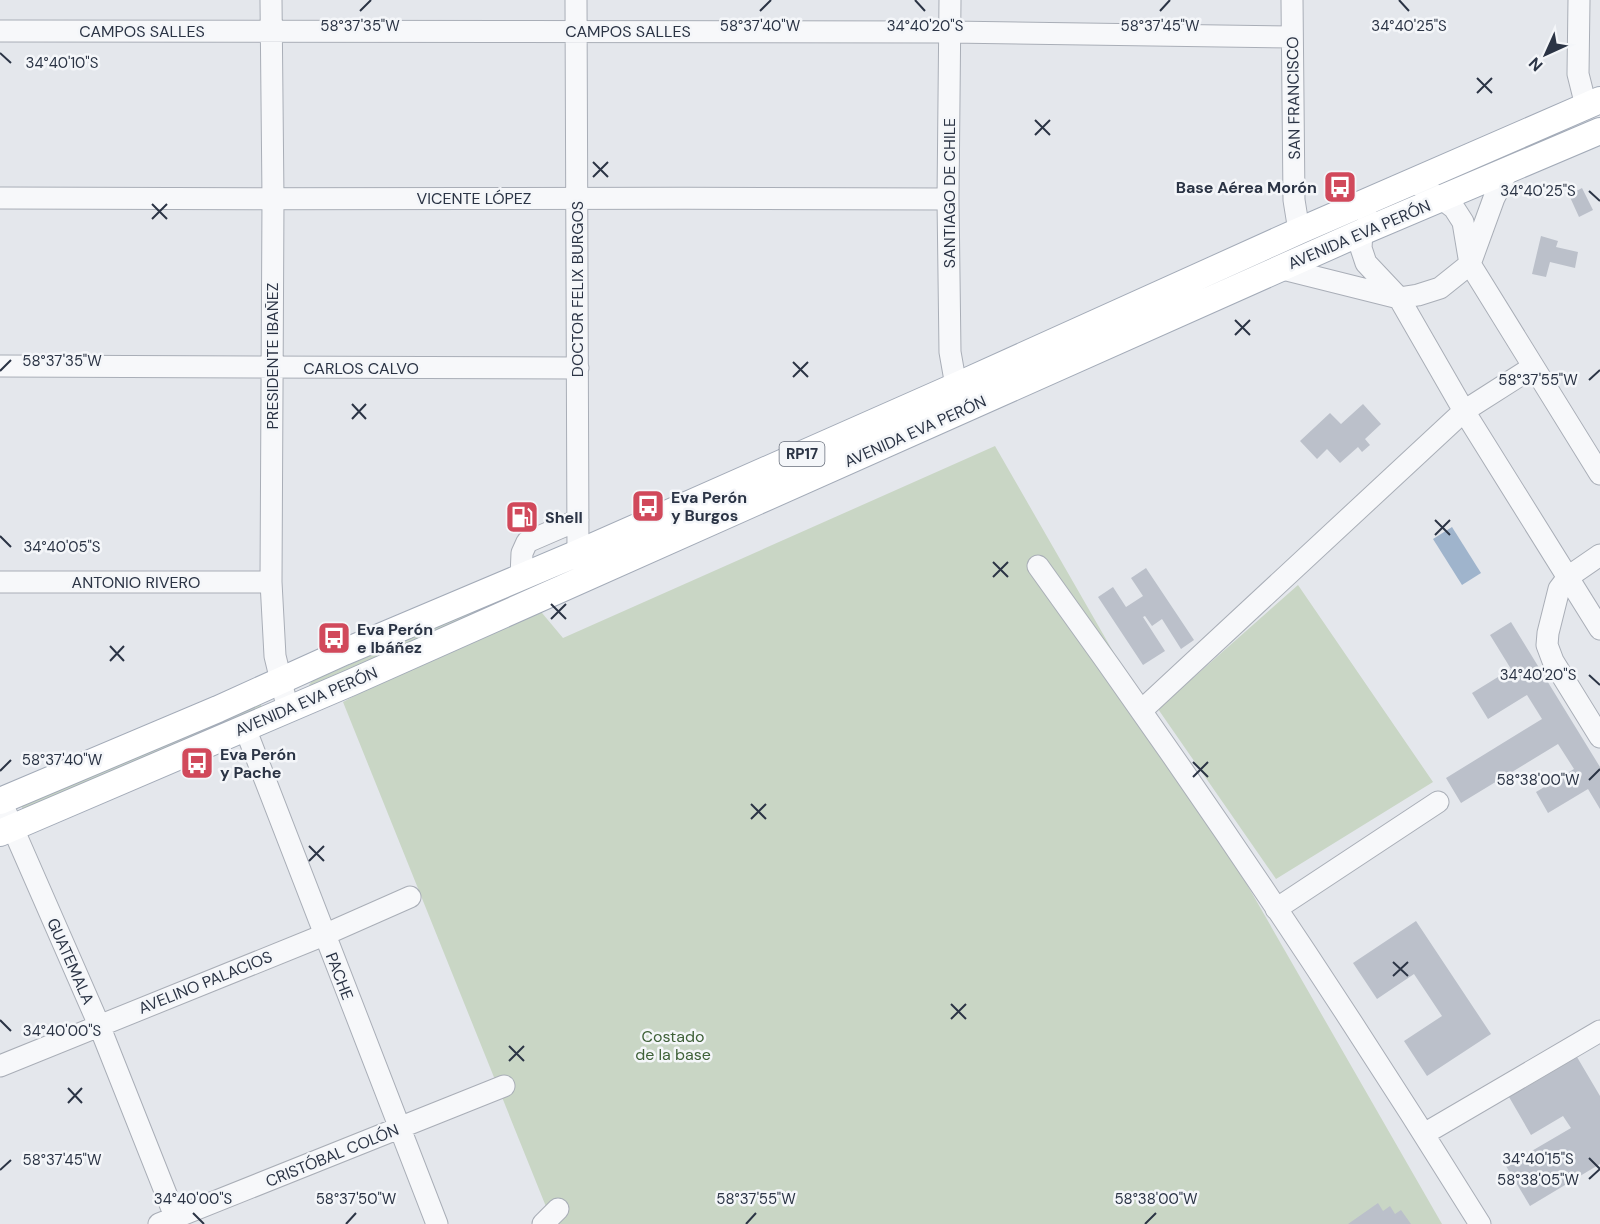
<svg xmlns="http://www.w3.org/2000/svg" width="1600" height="1224" font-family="'DM Sans',sans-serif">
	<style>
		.green { fill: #c9d6c5 }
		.water { fill: #9fb4cc }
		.building { fill: #bbc0ca }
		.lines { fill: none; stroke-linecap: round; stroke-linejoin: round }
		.minor-casing { stroke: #a9aeb7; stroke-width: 23 }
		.major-casing { stroke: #a3abb8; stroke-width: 28 }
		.minor { stroke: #f7f8fa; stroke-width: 21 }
		.major { stroke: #fff; stroke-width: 26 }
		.ticks { fill: none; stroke: #2b3445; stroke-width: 2 }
		.labels { text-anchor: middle; stroke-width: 5; stroke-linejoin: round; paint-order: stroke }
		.shield { fill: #f4f6f9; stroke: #676e7b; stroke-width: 1.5 }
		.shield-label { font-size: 15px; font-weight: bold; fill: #2b3445 }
		.street-label { font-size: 16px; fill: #2b3445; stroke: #f4f6f9 }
		.poi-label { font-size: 16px; font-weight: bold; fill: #2b3445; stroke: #f4f6f9; text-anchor: start }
		.park-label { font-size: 16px; fill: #3f6138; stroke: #f4f6f9 }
		.ticks-label { font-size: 15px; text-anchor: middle; fill: #2b3445; stroke: #f4f6f9; stroke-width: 5; stroke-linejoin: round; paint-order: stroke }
	</style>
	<rect width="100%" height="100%" fill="#e4e7ec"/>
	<!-- green -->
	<path class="green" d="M995,446L1442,1224H553L343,702L532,601L563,638Z
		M556,574L557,578L310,688L309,685L312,681Z
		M1298,585L1433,782L1276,879L1158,709Z
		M260,703L263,709L23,810L21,805Z"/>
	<!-- water -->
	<path class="water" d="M1452,527L1481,573L1462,585L1433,539Z"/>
	<!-- building -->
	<path class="building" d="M1582,188L1593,210L1579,217L1569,195Z
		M1541,236L1558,241L1556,247L1578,252L1575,268L1550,262L1546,277L1532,274Z
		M1363,404L1381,424L1365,439L1370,445L1362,452L1358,447L1340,463L1327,449L1317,459L1300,441L1330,413L1341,424Z
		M1146,568L1194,640L1181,649L1162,619L1152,626L1145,616L1143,617L1165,651L1143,665L1098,597L1113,587L1126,607L1143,596L1131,578Z
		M1511,622L1600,767V809L1588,789L1548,813L1536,792L1574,769L1558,744L1461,803L1446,778L1542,719L1527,695L1488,719L1472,693L1511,669L1490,635Z
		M1416,921L1491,1034L1427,1076L1404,1041L1442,1016L1414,974L1377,999L1353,963Z
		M1577,1057L1600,1096V1164L1530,1206L1506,1166L1571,1128L1563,1116L1531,1135L1509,1097Z
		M1378,1203L1383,1211L1390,1206L1395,1214L1401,1210L1411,1224H1348Z"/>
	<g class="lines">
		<!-- minor casing -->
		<g class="minor-casing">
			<path id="minor" d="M271,0L273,199L271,582L275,656L288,710
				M576,0L578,553L583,565
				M950,0L948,199L950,352L956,386
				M1292,0L1294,200L1299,231
				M1579,0L1578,74L1586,106
				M0,31L950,32L1292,37
				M1412,181L1442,199L1454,208L1463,222L1470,264L1600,474
				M0,198C316,200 632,197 948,199
				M1370,220L1362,232L1361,248L1366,263L1399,298L1464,411L1600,629
				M1279,268L1399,298L1418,295L1440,288L1470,264L1494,198L1507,172
				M0,366L578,368
				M1600,555L1568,577L1559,589L1548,633L1547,645L1553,661L1600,737
				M1038,566C1193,780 1341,1000 1480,1224
				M521,577L522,553L527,542L578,520
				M0,582H271
				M1142,710L1464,411L1533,367
				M245,728L437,1224
				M1,801L99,1025L178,1224
				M1276,909L1438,802
				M0,1066L324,935L410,897
				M1424,1134L1600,1031
				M159,1224L504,1086
				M543,1224L558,1209"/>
		</g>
		<!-- major casing -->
		<g class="major-casing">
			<path id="major" d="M0,801L218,709L344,652L578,553L956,386L1299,231L1600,100
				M0,833L350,683L1362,232L1600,131"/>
		</g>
		<!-- minor -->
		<use href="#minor" class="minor"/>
		<!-- major -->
		<use href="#major" class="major"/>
	</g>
	<!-- ticks -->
	<path class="ticks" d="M915,0L925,11M1399,0L1409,11M360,11L371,0M760,11L771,0M1160,11L1170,0M0,53L11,63M1477,78L1492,93M1477,93L1492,78M1035,120L1050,135M1035,135L1050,120M593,162L608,177M593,177L608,162M1589,191L1600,201M152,204L167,219M152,219L167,204M1235,320L1250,335M1235,335L1250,320M793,362L808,377M0,371L11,360M793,377L808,362M1589,380L1600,370M352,404L366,419M352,419L366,404M1435,520L1450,535M1435,535L1450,520M0,536L11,547M993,562L1008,577M993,577L1008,562M551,604L566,619M551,619L566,604M110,646L124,661M110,661L124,646M1589,675L1600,685M1193,762L1208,777M0,771L11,760M1193,777L1208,762M1589,780L1600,769M751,804L766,819M751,819L766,804M309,846L324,861M309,861L324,846M1393,962L1408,976M1393,976L1408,962M951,1004L966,1019M951,1019L966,1004M0,1020L11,1031M509,1046L524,1061M509,1061L524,1046M68,1088L82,1103M68,1103L82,1088M1589,1158L1600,1169M0,1170L11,1160M1589,1179L1600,1169M193,1213L204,1224M346,1224L356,1213M746,1224L756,1213M1145,1224L1156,1213"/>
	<!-- icons -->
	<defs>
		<g id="bus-square" transform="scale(1.725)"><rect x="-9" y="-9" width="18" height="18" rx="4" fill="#d1495b" stroke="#f4f6f9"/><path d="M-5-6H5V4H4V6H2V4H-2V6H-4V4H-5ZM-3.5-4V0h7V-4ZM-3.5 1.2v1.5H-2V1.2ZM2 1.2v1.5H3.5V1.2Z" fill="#fff"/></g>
		<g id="fuel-square" transform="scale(1.725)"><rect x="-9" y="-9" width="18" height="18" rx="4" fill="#d1495b" stroke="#f4f6f9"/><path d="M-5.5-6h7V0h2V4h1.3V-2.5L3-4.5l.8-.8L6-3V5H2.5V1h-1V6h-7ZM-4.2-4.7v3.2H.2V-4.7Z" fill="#fff"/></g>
	</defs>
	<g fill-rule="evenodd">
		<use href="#bus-square" x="1340" y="187"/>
		<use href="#bus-square" x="648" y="506"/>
		<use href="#fuel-square" x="522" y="517"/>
		<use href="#bus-square" x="334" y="638"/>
		<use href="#bus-square" x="197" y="763"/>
	</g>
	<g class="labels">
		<!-- shield labels -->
		<rect class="shield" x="779.5" y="442" width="45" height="24" rx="4.5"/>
		<g class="shield-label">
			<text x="802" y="459">RP17</text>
		</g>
		<!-- street labels -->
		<g class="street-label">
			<text x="142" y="37">CAMPOS SALLES</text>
			<text x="628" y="37">CAMPOS SALLES</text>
			<text transform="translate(1293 98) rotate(-91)" y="6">SAN FRANCISCO</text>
			<text transform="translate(949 193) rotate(-90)" y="6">SANTIAGO DE CHILE</text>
			<text x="474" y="204">VICENTE LÓPEZ</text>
			<text transform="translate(1359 234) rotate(-23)" y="6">AVENIDA EVA PERÓN</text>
			<text transform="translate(577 289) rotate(-90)" y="6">DOCTOR FELIX BURGOS</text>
			<text transform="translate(272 356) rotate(-90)" y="6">PRESIDENTE IBAÑEZ</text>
			<text x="361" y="374">CARLOS CALVO</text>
			<text transform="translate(915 431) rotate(-24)" y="6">AVENIDA EVA PERÓN</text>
			<text x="136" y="588">ANTONIO RIVERO</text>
			<text transform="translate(306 701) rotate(-23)" y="6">AVENIDA EVA PERÓN</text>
			<text transform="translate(71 961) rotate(66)" y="6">GUATEMALA</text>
			<text transform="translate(340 976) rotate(69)" y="6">PACHE</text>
			<text transform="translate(205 982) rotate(-22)" y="6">AVELINO PALACIOS</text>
			<text transform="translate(332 1155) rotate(-22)" y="6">CRISTÓBAL COLÓN</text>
		</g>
		<!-- poi labels -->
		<g class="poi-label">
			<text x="1317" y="193" text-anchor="end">Base Aérea Morón</text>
			<text x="671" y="503">Eva Perón<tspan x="671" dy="18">y Burgos</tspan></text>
			<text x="545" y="523">Shell</text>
			<text x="357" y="635">Eva Perón<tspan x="357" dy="18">e Ibáñez</tspan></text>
			<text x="220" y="760">Eva Perón<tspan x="220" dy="18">y Pache</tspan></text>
		</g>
		<!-- park labels -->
		<g class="park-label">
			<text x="673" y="1042">Costado<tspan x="673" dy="18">de la base</tspan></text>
		</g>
	</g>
	<g class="ticks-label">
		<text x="360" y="31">58°37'35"W</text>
		<text x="760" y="31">58°37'40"W</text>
		<text x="925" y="31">34°40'20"S</text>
		<text x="1160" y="31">58°37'45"W</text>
		<text x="1409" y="31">34°40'25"S</text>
		<text x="62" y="68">34°40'10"S</text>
		<text x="1538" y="196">34°40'25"S</text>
		<text x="62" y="366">58°37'35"W</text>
		<text x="1538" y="385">58°37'55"W</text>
		<text x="62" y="552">34°40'05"S</text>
		<text x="1538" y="680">34°40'20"S</text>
		<text x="62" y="765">58°37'40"W</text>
		<text x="1538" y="785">58°38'00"W</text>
		<text x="62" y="1036">34°40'00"S</text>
		<text x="1538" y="1164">34°40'15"S</text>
		<text x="62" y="1165">58°37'45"W</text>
		<text x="1538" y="1185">58°38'05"W</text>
		<text x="356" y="1204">58°37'50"W</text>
		<text x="756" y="1204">58°37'55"W</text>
		<text x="1156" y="1204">58°38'00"W</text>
		<text x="193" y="1204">34°40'00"S</text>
	</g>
	<!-- north arrow -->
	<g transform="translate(1546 54) rotate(225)" stroke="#f4f6f9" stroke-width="4.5" paint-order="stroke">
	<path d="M0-4.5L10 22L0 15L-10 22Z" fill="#2b3445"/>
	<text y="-9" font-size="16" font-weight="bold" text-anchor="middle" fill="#2b3445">N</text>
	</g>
</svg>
